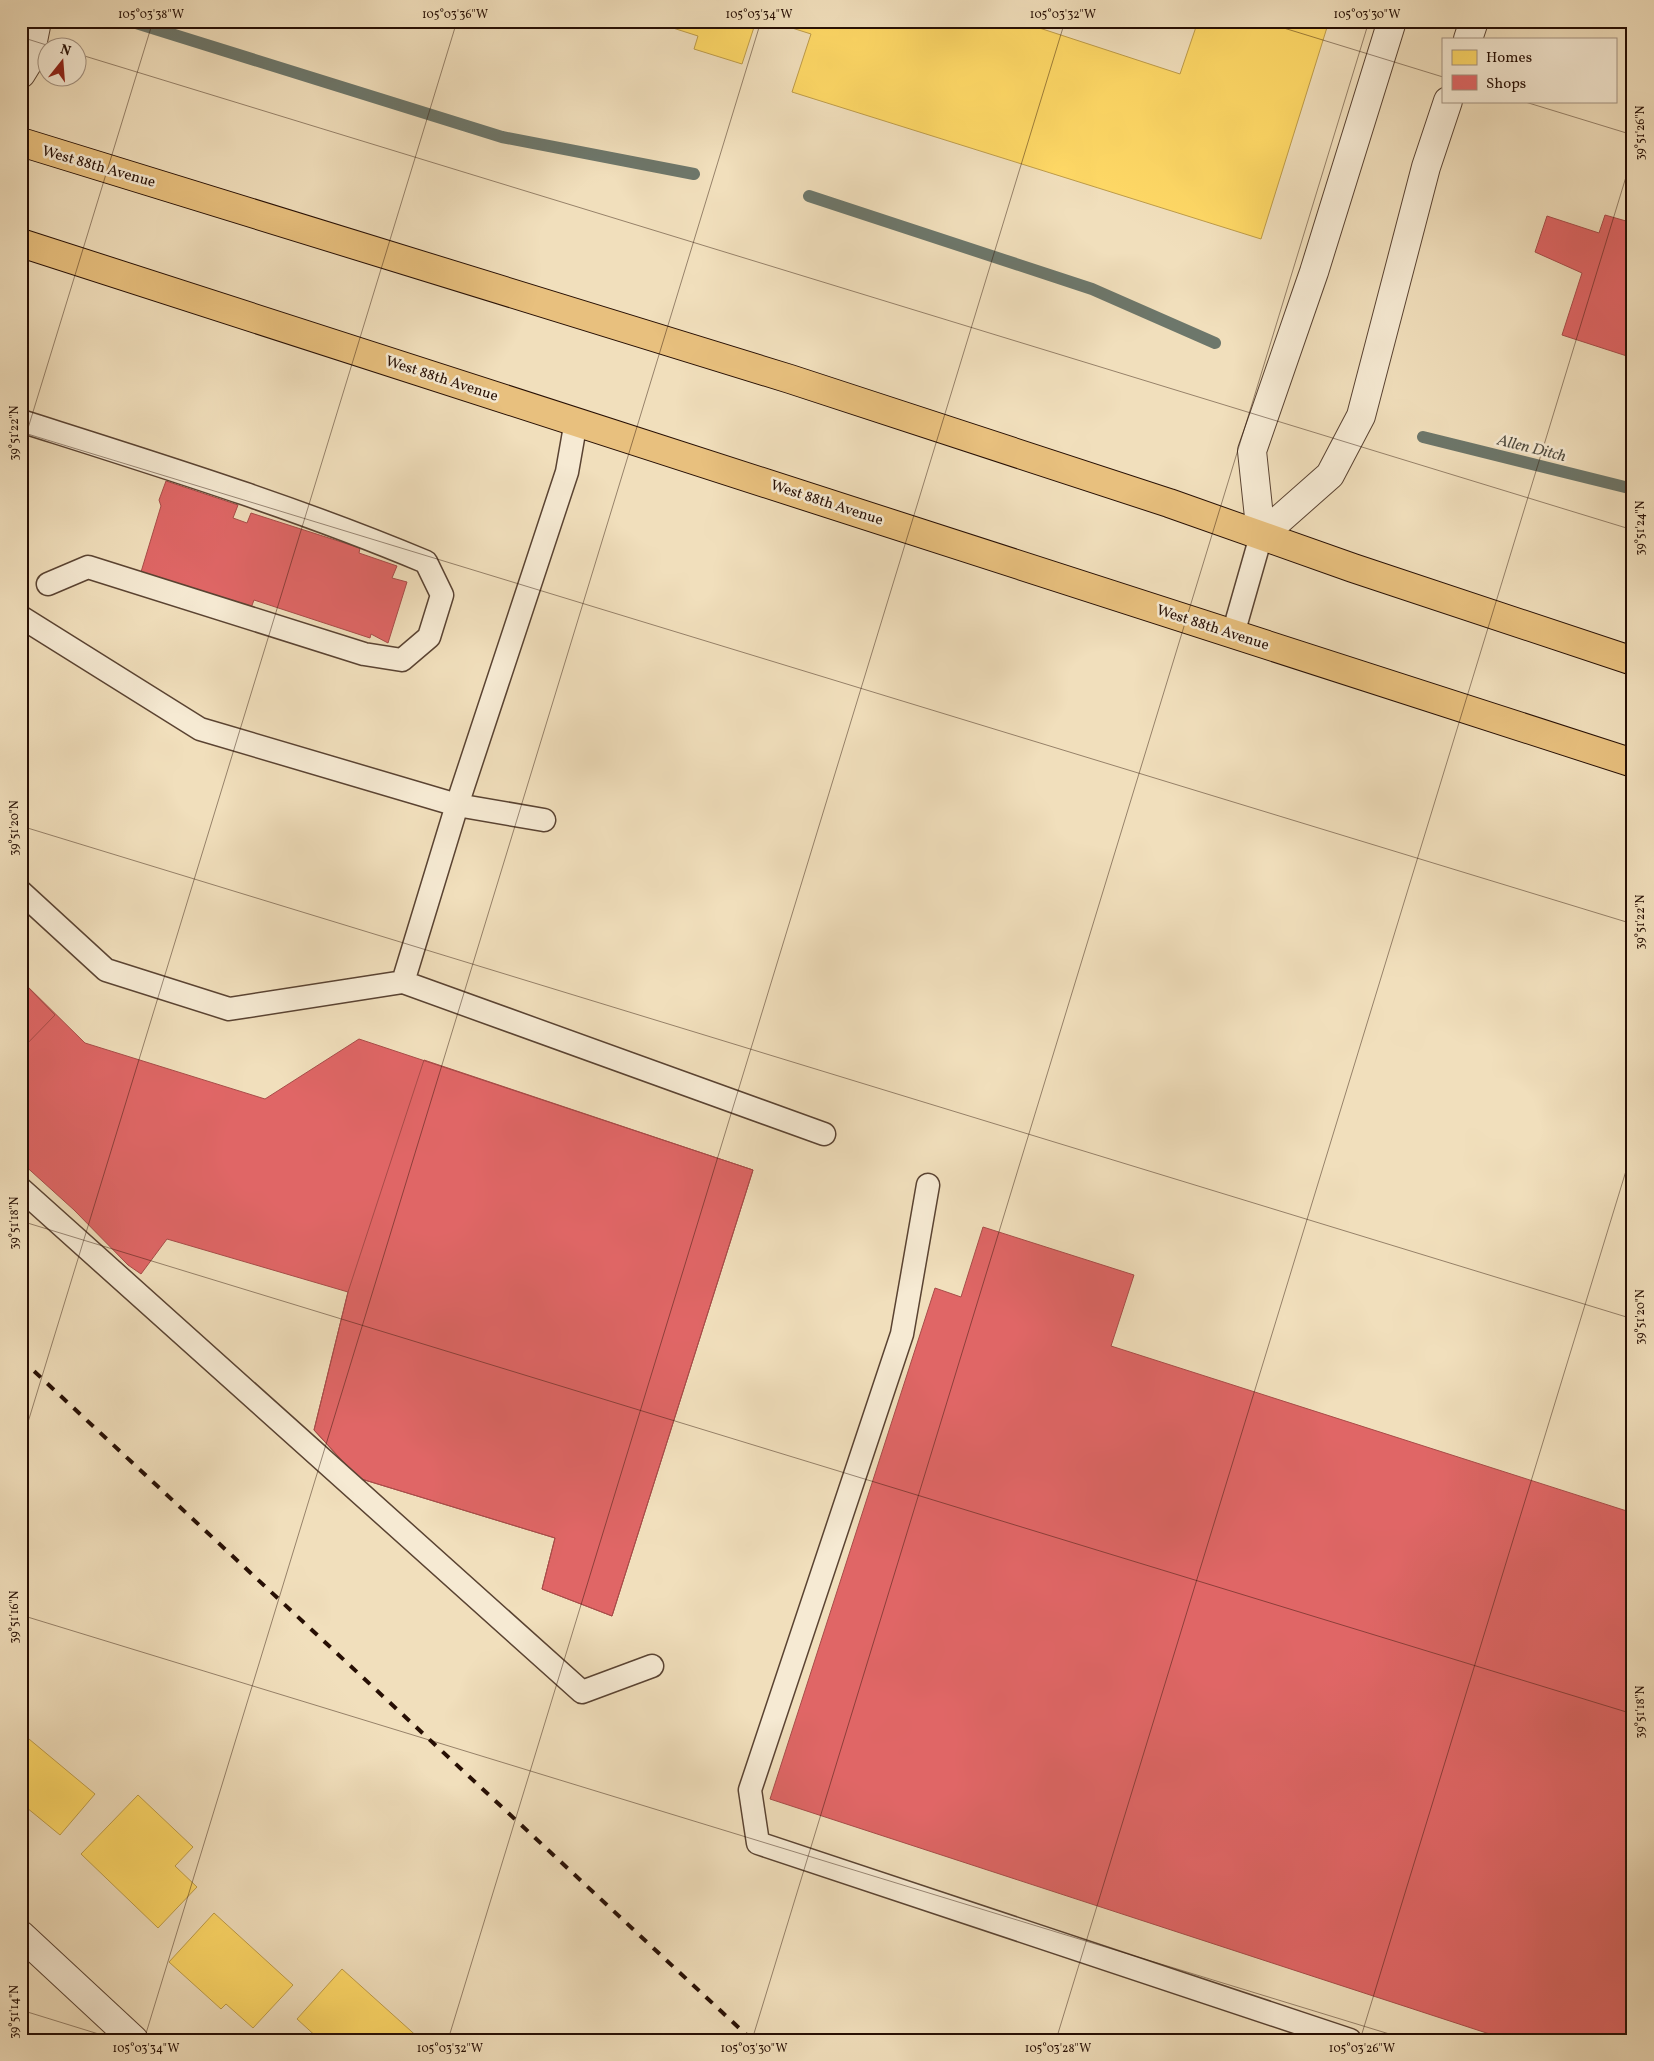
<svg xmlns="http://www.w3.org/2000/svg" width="1654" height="2061" font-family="Vollkorn,serif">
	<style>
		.homes { fill: #ffd966; stroke: #be9c49 }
		.shops { fill: #e06666; stroke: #a84c49 }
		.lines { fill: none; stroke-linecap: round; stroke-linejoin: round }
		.stream { stroke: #6d776b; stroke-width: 12 }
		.service-casing { stroke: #5a4332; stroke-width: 25 }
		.minor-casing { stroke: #5a4332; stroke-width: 30 }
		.primary-casing { stroke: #270f04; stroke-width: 30 }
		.service { stroke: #f6ead3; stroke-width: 22 }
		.minor { stroke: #f6ead3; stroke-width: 28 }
		.primary { stroke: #e8c07e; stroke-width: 28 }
		.rail { stroke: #270f04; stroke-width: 4; stroke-dasharray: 9 9; stroke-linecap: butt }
		.ticks { fill: none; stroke: #270f04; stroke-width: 1; stroke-opacity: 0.45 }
		.labels { text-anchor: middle; stroke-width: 5; stroke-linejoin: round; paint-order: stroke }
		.street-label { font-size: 15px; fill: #270f04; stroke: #f6ead3 }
		.water-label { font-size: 16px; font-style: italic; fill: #504c40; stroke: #f6ead3 }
		.neatline { fill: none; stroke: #270f04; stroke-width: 2 }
		.ticks-label { font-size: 12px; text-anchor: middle; fill: #270f04 }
	</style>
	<rect width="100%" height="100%" fill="#f1dfbc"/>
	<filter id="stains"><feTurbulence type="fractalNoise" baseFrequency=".004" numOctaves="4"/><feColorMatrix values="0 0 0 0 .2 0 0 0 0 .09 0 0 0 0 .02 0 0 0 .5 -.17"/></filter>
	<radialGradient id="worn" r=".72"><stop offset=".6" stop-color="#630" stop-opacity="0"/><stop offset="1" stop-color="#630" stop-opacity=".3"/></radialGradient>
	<!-- homes -->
	<path class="homes" d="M651,21H756L742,64L694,49L698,36Z
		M770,21H1018L1180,74L1198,21H1329L1261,239L792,92L811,34Z
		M29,1739L95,1794L60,1835L21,1803V1748Z
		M138,1795L193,1847L175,1866L197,1887L158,1928L81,1854Z
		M214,1913L293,1985L253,2028L226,2004L221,2009L169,1962Z
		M342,1969L421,2040H320L297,2019Z"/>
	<!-- shops -->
	<path class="shops" d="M1605,215L1633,223V358L1562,335L1582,273L1535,252L1547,216L1599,233Z
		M166,481L238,505L233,518L247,523L251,513L360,548L359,553L397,566L392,578L407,582L388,643L371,634L370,638L254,600L251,608L141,572L161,506L159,500Z
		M21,980L85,1043L265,1099L359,1039L753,1170L612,1616L542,1589L555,1538L358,1478L314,1430L348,1292L167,1239L141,1274L128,1265L74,1210L21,1162Z
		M21,980L55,1015L21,1050Z
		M424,1060L753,1170L612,1616L542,1589L555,1538L358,1478L314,1430L348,1292Z
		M983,1227L1134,1275L1111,1346L1633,1513V2040H1508L770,1799L935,1288L961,1297Z"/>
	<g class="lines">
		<!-- stream -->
		<path class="stream" d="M136,23L502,137L694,174
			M809,196L1092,289L1215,343
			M1423,437L1633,489"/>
		<!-- service casing -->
		<g class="service-casing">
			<path id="service" d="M24,422C159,465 295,507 426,562L442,595L429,637L402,660L364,654L88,567L48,584
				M21,617L200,729L457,805L544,820
				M1233,634L1261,536
				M21,892L106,970L229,1009L403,982L824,1134
				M403,982L457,805L567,472L576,421
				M928,1185L902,1334L750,1790L758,1843L1350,2040
				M21,1189L582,1692L652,1666"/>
		</g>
		<!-- minor casing -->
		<g class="minor-casing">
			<path id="minor" d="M1468,39L1474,21
				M21,74L29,61L37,21
				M1261,536L1252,451L1314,272L1392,21
				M1261,536L1330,475L1361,416L1426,167L1448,101
				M21,1935L134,2040"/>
		</g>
		<!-- primary casing -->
		<g class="primary-casing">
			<path id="primary" d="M21,142L790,379L1169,503L1353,568L1633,661
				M21,243L1633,763"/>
		</g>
		<!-- service -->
		<use href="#service" class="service"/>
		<!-- minor -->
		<use href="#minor" class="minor"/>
		<!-- primary -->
		<use href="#primary" class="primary"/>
		<!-- rail -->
		<path class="rail" d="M21,1359L752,2040"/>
	</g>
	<!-- ticks -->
	<path class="ticks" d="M1261,21L1443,77M21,37L56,48M78,54L1633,530M1522,101L1633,135M21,432L1633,924M21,451L153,21M21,826L1633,1319M21,1221L1633,1714M21,1445L457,21M21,1615L1409,2040M21,2010L118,2040M144,2040L761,21M448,2040L1065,21M752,2040L1369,21M1056,2040L1633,154M1360,2040L1633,1148"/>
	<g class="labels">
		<!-- street labels -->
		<g class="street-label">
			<text transform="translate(99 166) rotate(16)" y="5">West 88th Avenue</text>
			<text transform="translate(442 378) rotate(18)" y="5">West 88th Avenue</text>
			<text transform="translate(827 502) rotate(18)" y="5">West 88th Avenue</text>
			<text transform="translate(1213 627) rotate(18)" y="5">West 88th Avenue</text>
		</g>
		<!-- water labels -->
		<g class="water-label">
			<text transform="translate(1532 447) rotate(14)" y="6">Allen Ditch</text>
		</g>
	</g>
	<!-- margin -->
	<rect width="1654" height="2061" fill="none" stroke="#f1dfbc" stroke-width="55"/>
	<!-- legend -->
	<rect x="1442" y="38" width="175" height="65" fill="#f6ead3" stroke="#a39280"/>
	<rect x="1452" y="50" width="25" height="15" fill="#ffd966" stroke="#a39280"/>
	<text x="1486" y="62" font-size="15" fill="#270f04">Homes</text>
	<rect x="1452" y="75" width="25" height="15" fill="#e06666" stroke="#a39280"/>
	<text x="1486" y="88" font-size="15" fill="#270f04">Shops</text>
	<!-- north arrow -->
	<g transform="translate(62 62) rotate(17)"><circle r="24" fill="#f6ead3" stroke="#a39280"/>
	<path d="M0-4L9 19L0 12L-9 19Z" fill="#8f2418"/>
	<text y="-8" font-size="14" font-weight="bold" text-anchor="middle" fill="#270f04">N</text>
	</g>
	<rect x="28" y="28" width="1598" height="2006" class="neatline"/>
	<g class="ticks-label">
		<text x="151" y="18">105°03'38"W</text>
		<text x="455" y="18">105°03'36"W</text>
		<text x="759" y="18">105°03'34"W</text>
		<text x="1063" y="18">105°03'32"W</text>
		<text x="1367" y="18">105°03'30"W</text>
		<text transform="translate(1640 133) rotate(-90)" y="4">39°51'26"N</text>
		<text transform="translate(14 433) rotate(-90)" y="4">39°51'22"N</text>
		<text transform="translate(1640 528) rotate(-90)" y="4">39°51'24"N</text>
		<text transform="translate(14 828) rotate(-90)" y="4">39°51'20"N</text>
		<text transform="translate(1640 922) rotate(-90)" y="4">39°51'22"N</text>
		<text transform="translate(14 1223) rotate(-90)" y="4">39°51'18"N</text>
		<text transform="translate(1640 1317) rotate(-90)" y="4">39°51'20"N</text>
		<text transform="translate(14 1617) rotate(-90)" y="4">39°51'16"N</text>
		<text transform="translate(1640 1712) rotate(-90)" y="4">39°51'18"N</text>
		<text transform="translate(14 2012) rotate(-90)" y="4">39°51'14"N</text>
		<text x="146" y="2052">105°03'34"W</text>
		<text x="450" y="2052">105°03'32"W</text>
		<text x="754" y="2052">105°03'30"W</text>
		<text x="1058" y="2052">105°03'28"W</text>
		<text x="1362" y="2052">105°03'26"W</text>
	</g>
	<rect width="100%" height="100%" filter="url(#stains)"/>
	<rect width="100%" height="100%" fill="url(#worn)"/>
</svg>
